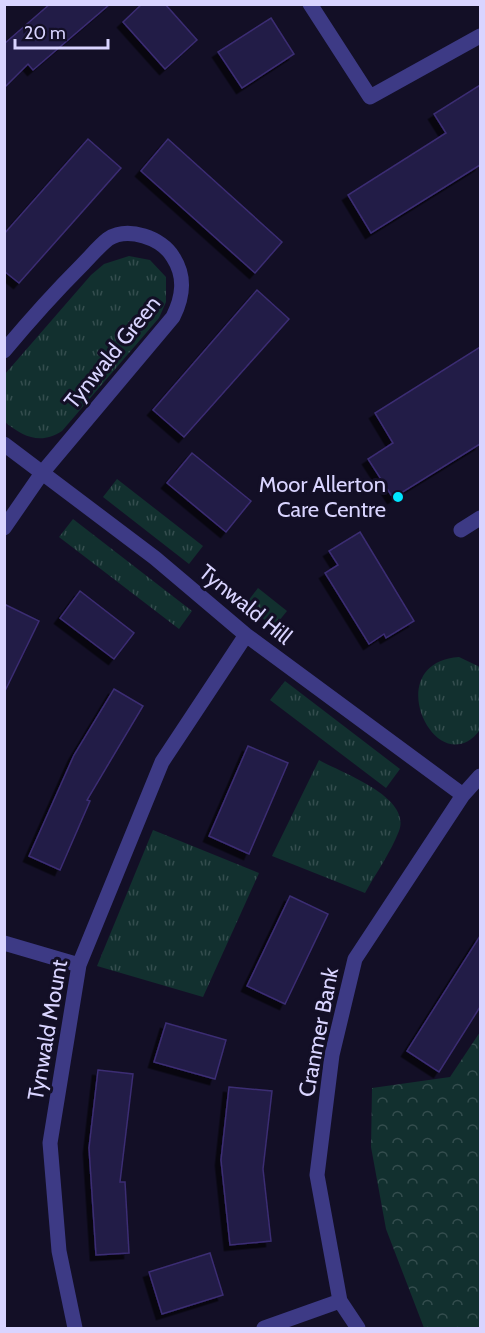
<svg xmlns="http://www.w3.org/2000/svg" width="485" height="1333" font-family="Cabin,sans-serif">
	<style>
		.grass { fill: url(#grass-tufts) }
		.forest { fill: url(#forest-crowns) }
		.building { fill: #241b47; stroke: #3b2d73; stroke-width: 1.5; filter: url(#shadow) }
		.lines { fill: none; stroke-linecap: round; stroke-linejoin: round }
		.minor { stroke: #3d3a85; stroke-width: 15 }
		.poi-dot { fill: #00e5ff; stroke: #130f26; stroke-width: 2 }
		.labels { text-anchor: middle; stroke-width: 6; stroke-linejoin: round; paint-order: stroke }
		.street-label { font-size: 22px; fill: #d9d4ff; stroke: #130f26 }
		.poi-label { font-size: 22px; fill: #d9d4ff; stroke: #130f26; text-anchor: end }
	</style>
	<defs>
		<pattern id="grass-tufts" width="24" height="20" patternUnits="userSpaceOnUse" patternTransform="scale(1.5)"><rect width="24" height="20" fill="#12302f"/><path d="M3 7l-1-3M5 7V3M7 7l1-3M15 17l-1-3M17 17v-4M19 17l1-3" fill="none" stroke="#344d4e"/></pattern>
		<pattern id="forest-crowns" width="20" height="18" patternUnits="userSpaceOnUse" patternTransform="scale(1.5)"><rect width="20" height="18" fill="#12302f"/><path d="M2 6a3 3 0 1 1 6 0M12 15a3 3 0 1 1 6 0" fill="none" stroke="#344d4e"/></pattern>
		<filter id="shadow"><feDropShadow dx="-5.5" dy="5.5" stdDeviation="0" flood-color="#0009"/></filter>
	</defs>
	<rect width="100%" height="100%" fill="#130f26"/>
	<!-- grass -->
	<path class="grass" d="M129,256L150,260L166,277V302L159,318L62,431C41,445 23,437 5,422V374L91,275L104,264Z
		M117,479L203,546L189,564L103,497Z
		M73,519L192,611L179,629L59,537Z
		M258,588L287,611L274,627L245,605Z
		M459,657L480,667V730C437,786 377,663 459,657Z
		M285,681L400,769L386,788L270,700Z
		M319,760C342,773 412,797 399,831C391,852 376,873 365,893L272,856Z
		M153,830L259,873L203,997L97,966Z"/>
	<!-- forest -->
	<path class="forest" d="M480,1032V1328H424L386,1229L371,1147L372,1088L450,1077Z"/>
	<!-- building -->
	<path class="building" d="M50,4H110L33,70L28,64L4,88V44Z
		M142,4H165L197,40L165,69L123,22Z
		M271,18L294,54L242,88L218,52Z
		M480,85V165L371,233L348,195L446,133L434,114Z
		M88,139L121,168L19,283L4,271V234Z
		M168,139L282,242L255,273L141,171Z
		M257,290L289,319L184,437L153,410Z
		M480,347V444L393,498L368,459L393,443L375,413Z
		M192,453L251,501L226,532L167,483Z
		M360,532L414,621L386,638L384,634L369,644L325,573L338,565L329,551Z
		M80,591L134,633L114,659L60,618Z
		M4,604L39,621L4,693Z
		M114,689L143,706L87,800L90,801L60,870L29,856L74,755Z
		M248,746L288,763L249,854L209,836Z
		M290,896L328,914L285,1004L247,986Z
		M480,936V1007L439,1072L407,1051Z
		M166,1023L226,1040L215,1079L154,1062Z
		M98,1070L133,1074L120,1182H125L129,1253L96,1255L89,1148Z
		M229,1087L272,1091L263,1169L271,1241L230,1245L221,1160Z
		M210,1253L223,1295L162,1314L149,1272Z"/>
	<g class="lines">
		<!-- minor -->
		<path class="minor" d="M310,4L370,97L480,36
			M4,351C29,321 54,293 82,265C90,257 99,246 108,239C128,226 162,238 173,257C186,277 183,297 173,317L42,473L4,528
			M4,444L155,558L246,635L463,795
			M461,530L480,518
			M4,943L79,965
			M75,1328L59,1251L50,1143L79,965L162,762L246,635
			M264,1328L340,1301
			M358,1328L340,1301L317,1175L332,1055L355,959L463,795L480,776"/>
	</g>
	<!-- markers -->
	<circle class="poi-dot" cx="398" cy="497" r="6"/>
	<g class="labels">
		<!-- street labels -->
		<g class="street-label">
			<text transform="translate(112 352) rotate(-51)" y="8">Tynwald Green</text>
			<text transform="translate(246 604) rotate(39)" y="8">Tynwald Hill</text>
			<text transform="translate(47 1030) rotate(-80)" y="8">Tynwald Mount</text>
			<text transform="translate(318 1032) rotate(-79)" y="8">Cranmer Bank</text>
		</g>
		<!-- poi labels -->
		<g class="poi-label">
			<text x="386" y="492">Moor Allerton<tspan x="386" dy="25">Care Centre</tspan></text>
		</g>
	</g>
	<!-- border -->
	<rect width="485" height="1333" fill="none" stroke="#d9d4ff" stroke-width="12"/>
	<!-- scale -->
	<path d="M15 39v9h93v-9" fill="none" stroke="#d9d4ff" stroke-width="3"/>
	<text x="24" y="39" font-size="18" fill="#d9d4ff" stroke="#130f26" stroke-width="4.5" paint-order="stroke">20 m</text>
</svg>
